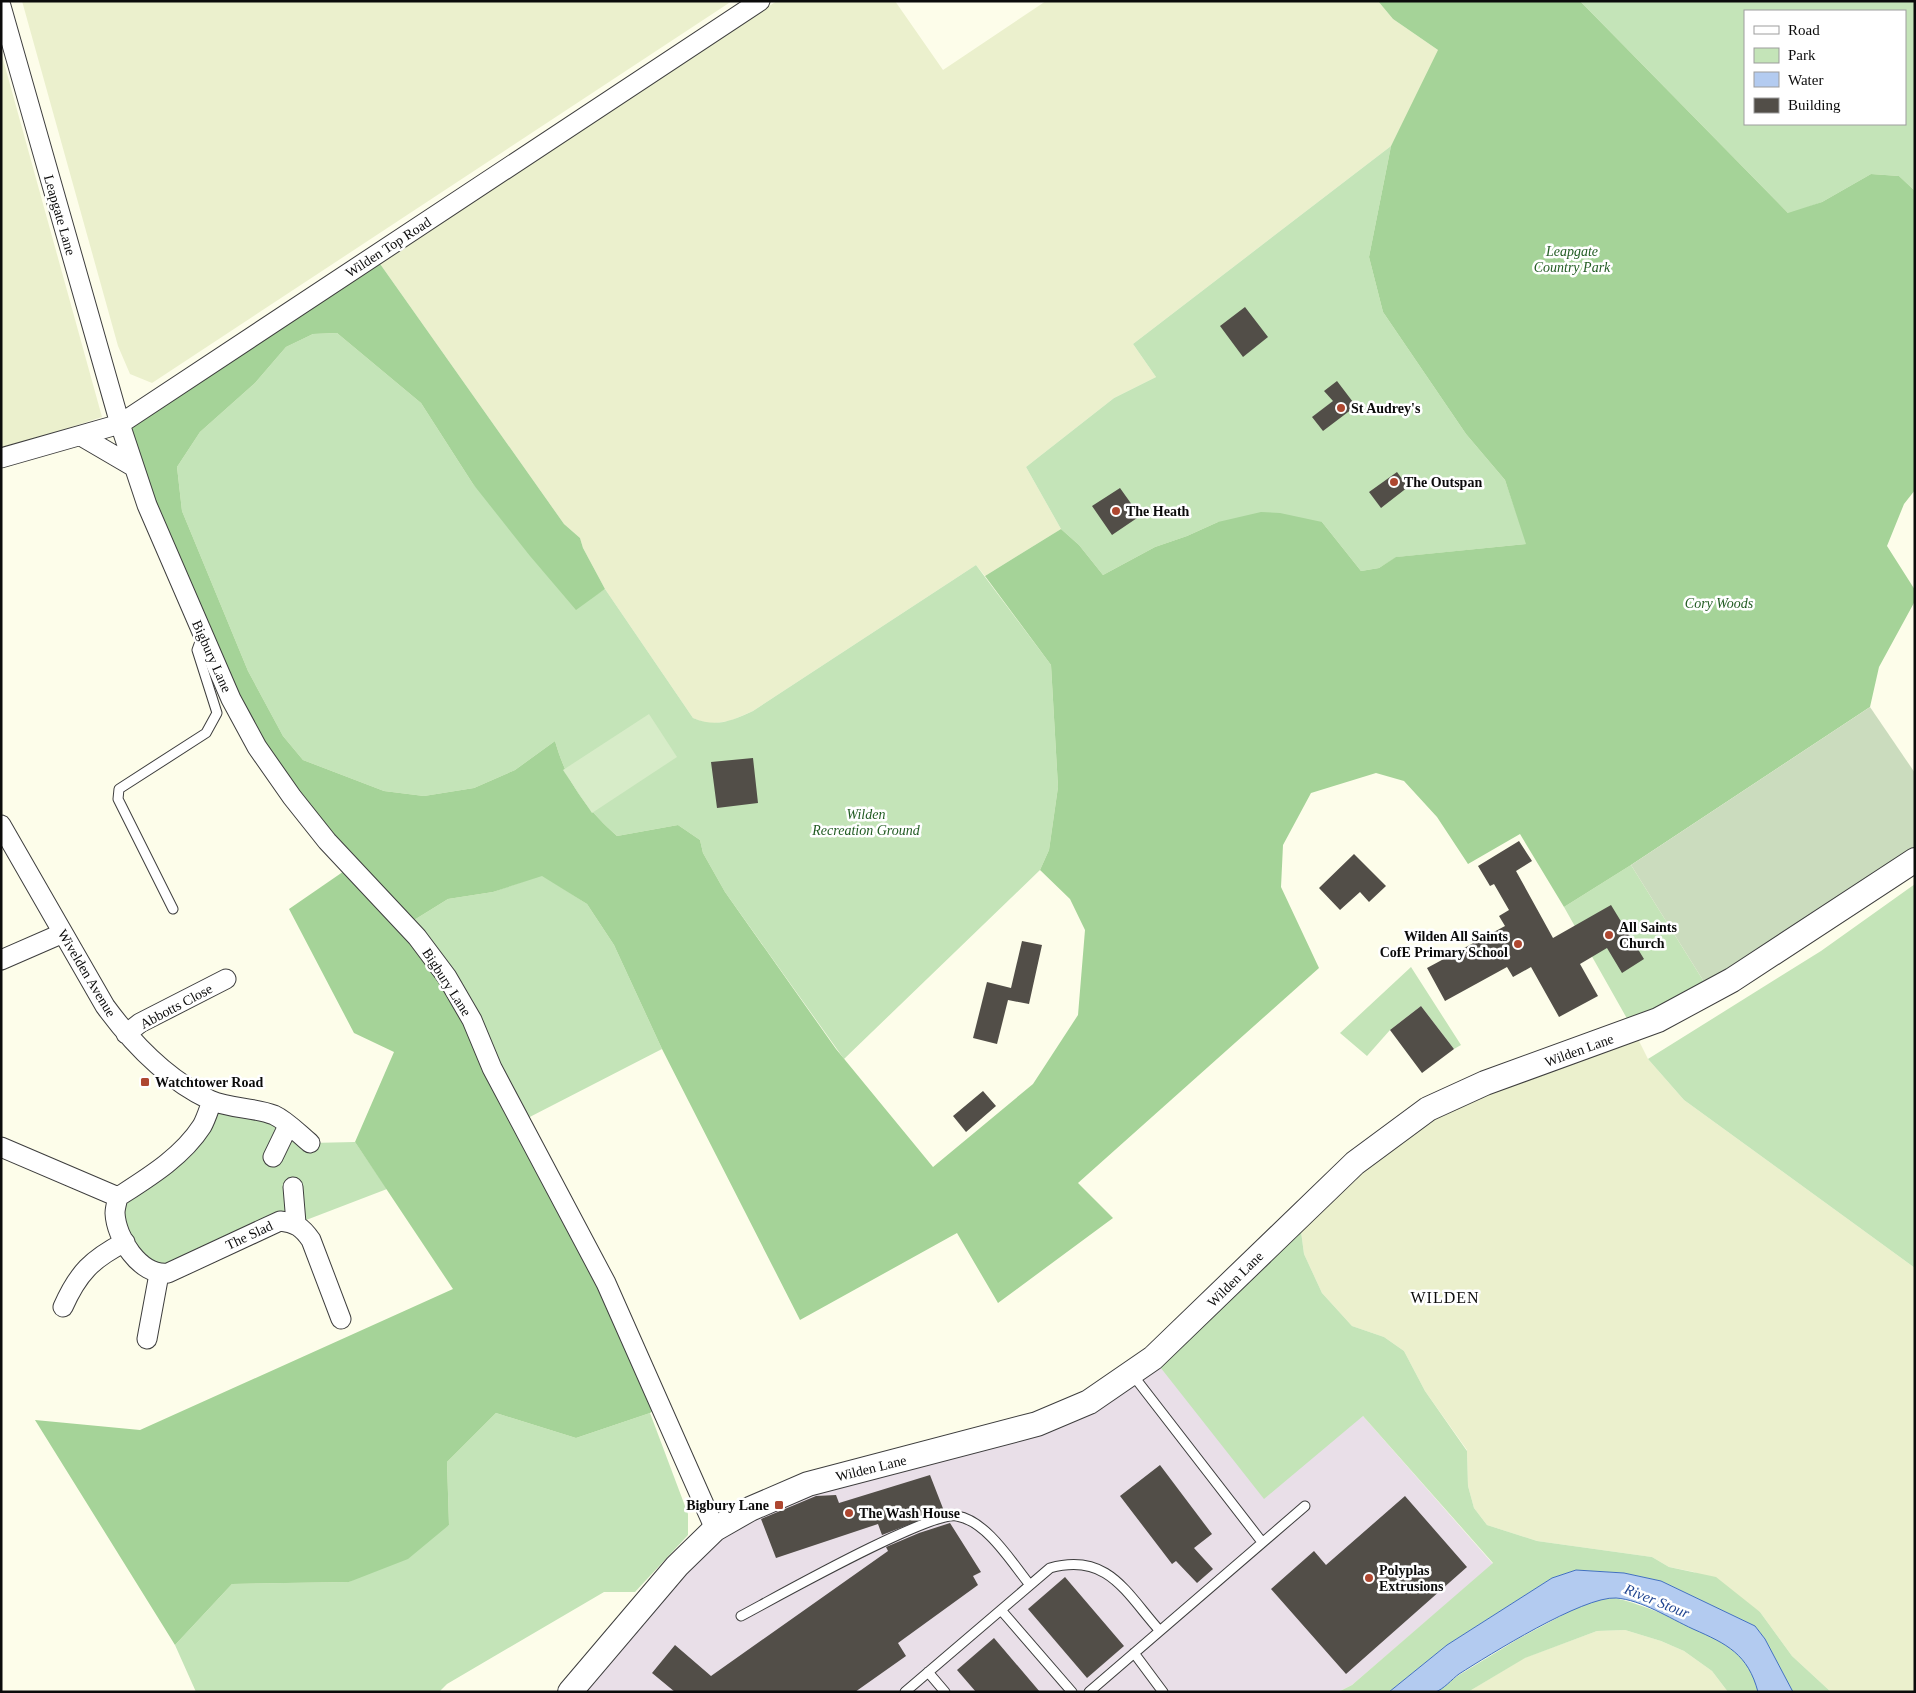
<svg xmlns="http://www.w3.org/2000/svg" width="1916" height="1693" font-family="Georgia,serif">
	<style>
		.industrial { fill: #e9dfe8 }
		.farmland { fill: #ebf0cd }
		.green { fill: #c4e4b8; fill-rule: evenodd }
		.forest { fill: #a5d398 }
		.cemetery { fill: #cbdcbe }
		.pitch { fill: #d7ecc8 }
		.water { fill: #b3cbf0; stroke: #4170c0 }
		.building { fill: #524e48 }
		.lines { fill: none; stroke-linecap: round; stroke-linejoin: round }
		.service-casing { stroke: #3e3e3e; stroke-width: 11 }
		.minor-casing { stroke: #3e3e3e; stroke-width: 21 }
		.tertiary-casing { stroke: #3e3e3e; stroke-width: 26 }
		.service { stroke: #fff; stroke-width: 9 }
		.minor { stroke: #fff; stroke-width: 19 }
		.tertiary { stroke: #fff; stroke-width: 24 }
		.poi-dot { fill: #ae4730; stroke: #fff; stroke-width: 2 }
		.labels { text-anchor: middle; stroke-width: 5; stroke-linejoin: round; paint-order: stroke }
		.street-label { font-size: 14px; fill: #0b0b0b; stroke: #fff }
		.park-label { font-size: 14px; font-style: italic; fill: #225c23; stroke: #fff }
		.poi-label { font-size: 14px; font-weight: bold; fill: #0b0b0b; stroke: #fff; text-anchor: start }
		.water-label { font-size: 15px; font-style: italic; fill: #204590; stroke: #fff }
		.quarter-label { font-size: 16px; letter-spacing: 1px; fill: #0b0b0b; stroke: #fff }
	</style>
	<rect width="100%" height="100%" fill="#fdfdea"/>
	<!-- industrial -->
	<path class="industrial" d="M1153,1358L1363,1416L1493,1564L1352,1685L1338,1692H570L732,1518L1013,1431Z"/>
	<!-- farmland -->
	<path class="farmland" d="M22,1H732L152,383L130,374L118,346Z
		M777,1H895L943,70L1046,1H1378L1393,19L1438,50L1439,66L1421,87L1391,146L1133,344L1156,377L1114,398L1026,467L1061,529L985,576L976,565L753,711L730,721L708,724L693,718L605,589L583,548L580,538L564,524L378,261L649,82Z
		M1,52L102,417L1,450Z
		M1634,1031L1648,1059L1684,1100L1915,1268V1692H1831L1792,1656L1760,1612L1694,1572L1669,1567L1652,1557L1537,1541L1487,1525L1474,1508L1468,1486L1467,1450L1425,1391L1404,1351L1384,1337L1352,1326L1322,1293L1304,1254L1299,1216L1394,1132Z
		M1625,1630L1661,1641L1684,1651L1712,1671L1728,1692H1468L1524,1658L1597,1631Z"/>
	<!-- green -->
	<path class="green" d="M1580,1H1915V191L1899,176L1871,174L1822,202L1789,214ZM1745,11H1905V124H1745Z
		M1391,146L1369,257L1383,312L1466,434L1505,480L1527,544L1397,557L1379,568L1361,571L1322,522H1218L1187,536L1155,547L1103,575L1079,545L1061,529L1026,467L1114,398L1156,377L1133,344Z
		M337,333L421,403L473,484L585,602L605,589L693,718C717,728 730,721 753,711L976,565L1051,665L1058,787L1049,850L1040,870L844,1059L725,892L703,853L700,840L678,825L617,836C585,807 567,783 555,741L515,770L474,788L424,796L384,791L303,760L283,736L248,671L182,511L177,467L200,432L255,383L286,347L313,334Z
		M1631,865L1706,985L1634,1031L1564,907Z
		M542,875L587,904L614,945L662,1049L520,1122L406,925L448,899L493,892Z
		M1915,884V1268L1684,1100L1648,1059L1821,951Z
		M1411,967L1461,1045L1454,1049L1421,1006L1390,1030L1367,1056L1340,1033Z
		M212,1101L274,1115L310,1143L355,1142L387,1189L168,1273L125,1242L118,1197L154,1174Z
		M1299,1216L1304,1254L1322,1293L1352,1326L1384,1337L1404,1351L1425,1391L1467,1451L1468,1486L1474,1508L1487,1525L1537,1541L1652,1557L1669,1567L1716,1577L1760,1612L1792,1656L1831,1692H1793L1765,1639L1755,1626L1661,1581L1624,1573L1576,1570L1552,1578L1447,1645L1389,1692H1338L1352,1685L1493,1563L1363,1416L1264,1499L1153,1358Z
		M496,1413L576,1438L650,1413L688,1514V1535L635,1592H604L447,1684L439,1692H196L175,1645L232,1584L349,1582L449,1525L447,1462Z
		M1615,1598C1643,1604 1714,1633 1736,1651C1749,1662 1754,1676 1758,1692H1728L1712,1671L1684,1651L1661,1641L1625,1630L1597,1631L1525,1658L1468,1692H1436L1459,1675L1518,1639L1576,1608L1597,1600Z"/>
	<!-- forest -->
	<path class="forest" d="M1378,1H1580L1788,213L1822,202L1871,174L1899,176L1915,191V490L1904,504L1887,546L1915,590V601L1879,667L1870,707L1631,865L1564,907L1520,834L1468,864L1437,817L1404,781L1376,773L1311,793L1283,845L1281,887L1319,968L1078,1183L1113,1218L998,1303L957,1233L800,1320L662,1049L614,945L587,904L542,876L493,892L448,899L406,925L428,950L661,1405L650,1413L576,1438L496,1413L447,1462L449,1525L408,1559L349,1582L232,1584L175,1645L35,1420L140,1430L453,1289L355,1142L394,1052L354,1033L289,909L350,867L272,770L120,424L378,261L564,524L580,538L583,548L605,589L576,610L530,556L473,484L421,403L337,333L313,334L286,347L255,383L200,432L177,467L182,511L248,671L283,736L303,760L384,791L424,796L474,788L515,770L555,741C567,783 585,807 617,836L678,825L700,840L703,853L725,892L836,1049L933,1167L1033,1084L1078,1015L1085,930L1070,899L1040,870L1049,850L1058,787L1051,665L985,576L1061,529L1079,545L1103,575L1155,547L1187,536L1218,522L1261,512L1280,513L1322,522L1361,571L1379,568L1396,557L1526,544L1505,480L1466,434L1383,312L1369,257L1391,146L1438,50L1393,19Z"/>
	<!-- cemetery -->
	<path class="cemetery" d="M1870,707L1915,773V860L1706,985L1631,865Z"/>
	<!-- pitch -->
	<path class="pitch" d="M649,714L677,757L592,813L563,770Z"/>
	<!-- water -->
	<path class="water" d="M1576,1570L1624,1573L1661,1581L1755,1626L1765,1639L1793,1692H1758C1748,1654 1727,1644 1693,1629C1669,1618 1642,1600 1616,1598C1583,1596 1489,1655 1459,1674C1452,1679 1443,1690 1435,1692C1421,1693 1403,1692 1389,1692L1447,1645L1552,1578Z"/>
	<!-- building -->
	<path class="building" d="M1245,307L1268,337L1243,357L1220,326Z
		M1337,381L1356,406L1323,431L1312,417L1333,401L1324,391Z
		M1397,472L1408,487L1381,508L1369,492Z
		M1120,488L1140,516L1112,535L1092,506Z
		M753,758L758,803L717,808L711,762Z
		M1519,841L1532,861L1516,871L1553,938L1611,905L1644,959L1622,973L1607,948L1580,964L1598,996L1559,1017L1531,967L1513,977L1507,967L1445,1001L1427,968L1505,926L1499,916L1509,910L1494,884L1490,886L1478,866Z
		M1354,854L1386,886L1369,902L1360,892L1340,910L1319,888Z
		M1022,941L1042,945L1029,1004L1008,1000L997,1044L973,1038L987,982L1011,988Z
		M1421,1006L1454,1049L1422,1073L1390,1030Z
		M983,1091L996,1106L966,1132L953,1116Z
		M1160,1465L1212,1534L1194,1548L1213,1569L1197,1583L1176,1561L1172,1564L1120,1496Z
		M930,1475L944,1511L882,1535L878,1524L776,1558L761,1519L816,1496L836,1495L839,1503Z
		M1405,1496L1467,1567L1346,1674L1271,1589L1314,1551L1326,1565Z
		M950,1523L981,1572L973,1576L978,1585L898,1643L906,1656L855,1692H675L652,1673L675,1645L711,1676L888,1551L886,1547L919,1533Z
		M1065,1577L1124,1646L1087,1678L1028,1609Z
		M994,1638L1040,1692H976L957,1670Z"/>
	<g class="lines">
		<!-- service casing -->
		<g class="service-casing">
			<path id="service" d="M173,909L118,799L119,789L206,733L217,713L197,650L202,636
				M1132,1374L1262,1542
				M1001,1610L1072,1692
				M741,1616C775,1598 929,1511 957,1516C987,1521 1012,1563 1030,1585
				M1134,1653L1163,1692
				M928,1672L945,1692
				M905,1692L1050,1568C1108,1552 1126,1593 1160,1631
				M1089,1692L1305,1506"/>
		</g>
		<!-- minor casing -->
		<g class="minor-casing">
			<path id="minor" d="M1,6L120,424L147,505L231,699L257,747L292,797L327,841L417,937L447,977L472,1020L492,1068L606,1283L715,1529
				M81,436L134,467
				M1,458L120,424L760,1
				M1,825L105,1006C132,1043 168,1080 210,1100C230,1109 254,1107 274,1115C287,1121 299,1134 310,1143
				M1,960L63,933
				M126,1034L140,1023L226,979
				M212,1101C209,1109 206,1119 202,1126C182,1157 149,1177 118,1197C117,1202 115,1208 115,1213C116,1238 140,1276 168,1273L280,1221C296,1223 302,1227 311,1240L341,1319
				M1,1147L118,1197
				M273,1157L288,1126
				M293,1187L296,1223
				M63,1307C78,1273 92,1259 125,1242
				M147,1339L159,1274"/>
		</g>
		<!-- tertiary casing -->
		<g class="tertiary-casing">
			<path id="tertiary" d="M570,1692L677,1566L715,1529L750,1509L808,1484L1037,1424L1089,1402L1153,1358L1355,1163L1428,1109L1485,1083L1658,1020L1732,980L1915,860"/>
		</g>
		<!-- service -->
		<use href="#service" class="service"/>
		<!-- minor -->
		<use href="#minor" class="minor"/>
		<!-- tertiary -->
		<use href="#tertiary" class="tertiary"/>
	</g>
	<!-- markers -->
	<g class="poi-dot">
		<circle cx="1341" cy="408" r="5"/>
		<circle cx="1394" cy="482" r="5"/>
		<circle cx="1116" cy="511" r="5"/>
		<circle cx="1609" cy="935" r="5"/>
		<circle cx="1518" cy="944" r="5"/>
		<rect x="140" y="1077" width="10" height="10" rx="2.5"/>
		<rect x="774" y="1500" width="10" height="10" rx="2.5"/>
		<circle cx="849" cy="1513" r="5"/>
		<circle cx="1369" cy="1578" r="5"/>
	</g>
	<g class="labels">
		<!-- street labels -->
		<g class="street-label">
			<text transform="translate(60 215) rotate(74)" y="5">Leapgate Lane</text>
			<text transform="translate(388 247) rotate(-33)" y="5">Wilden Top Road</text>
			<text transform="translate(212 656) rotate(66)" y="5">Bigbury Lane</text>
			<text transform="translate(87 973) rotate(59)" y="5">Wivelden Avenue</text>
			<text transform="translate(447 982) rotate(57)" y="5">Bigbury Lane</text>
			<text transform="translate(176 1006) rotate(-28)" y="5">Abbotts Close</text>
			<text transform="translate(1579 1050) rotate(-20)" y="5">Wilden Lane</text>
			<text transform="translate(249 1235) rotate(-25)" y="5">The Slad</text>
			<text transform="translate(1235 1279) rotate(-45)" y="5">Wilden Lane</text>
			<text transform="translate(871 1468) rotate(-14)" y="5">Wilden Lane</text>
		</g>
		<!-- park labels -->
		<g class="park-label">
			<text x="1572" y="256">Leapgate<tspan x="1572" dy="16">Country Park</tspan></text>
			<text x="1719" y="608">Cory Woods</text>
			<text x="866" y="819">Wilden<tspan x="866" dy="16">Recreation Ground</tspan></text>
		</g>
		<!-- poi labels -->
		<g class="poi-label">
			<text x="1351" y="413">St Audrey's</text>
			<text x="1404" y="487">The Outspan</text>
			<text x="1126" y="516">The Heath</text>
			<text x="1619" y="932">All Saints<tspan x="1619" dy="16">Church</tspan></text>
			<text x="1508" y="941" text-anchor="end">Wilden All Saints<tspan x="1508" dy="16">CofE Primary School</tspan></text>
			<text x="155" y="1087">Watchtower Road</text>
			<text x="769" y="1510" text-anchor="end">Bigbury Lane</text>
			<text x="859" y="1518">The Wash House</text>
			<text x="1379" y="1575">Polyplas<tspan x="1379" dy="16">Extrusions</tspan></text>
		</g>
		<!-- water labels -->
		<g class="water-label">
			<text transform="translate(1657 1601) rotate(22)" y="5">River Stour</text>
		</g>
		<!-- quarter labels -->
		<g class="quarter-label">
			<text x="1445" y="1303">WILDEN</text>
		</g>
	</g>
	<!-- border -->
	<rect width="1916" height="1693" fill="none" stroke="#0b0b0b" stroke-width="5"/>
	<!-- legend -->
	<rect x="1744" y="10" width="162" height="115" fill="#ffffff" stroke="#9d9d9d"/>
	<rect x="1754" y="26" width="25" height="8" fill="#ffffff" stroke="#9d9d9d"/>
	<text x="1788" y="35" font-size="15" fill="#0b0b0b">Road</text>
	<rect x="1754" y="48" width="25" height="15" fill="#c4e4b8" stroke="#9d9d9d"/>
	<text x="1788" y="60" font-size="15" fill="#0b0b0b">Park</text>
	<rect x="1754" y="72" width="25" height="15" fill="#b3cbf0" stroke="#9d9d9d"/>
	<text x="1788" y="85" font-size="15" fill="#0b0b0b">Water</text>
	<rect x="1754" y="98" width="25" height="15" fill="#524e48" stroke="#9d9d9d"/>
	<text x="1788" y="110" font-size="15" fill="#0b0b0b">Building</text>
</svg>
